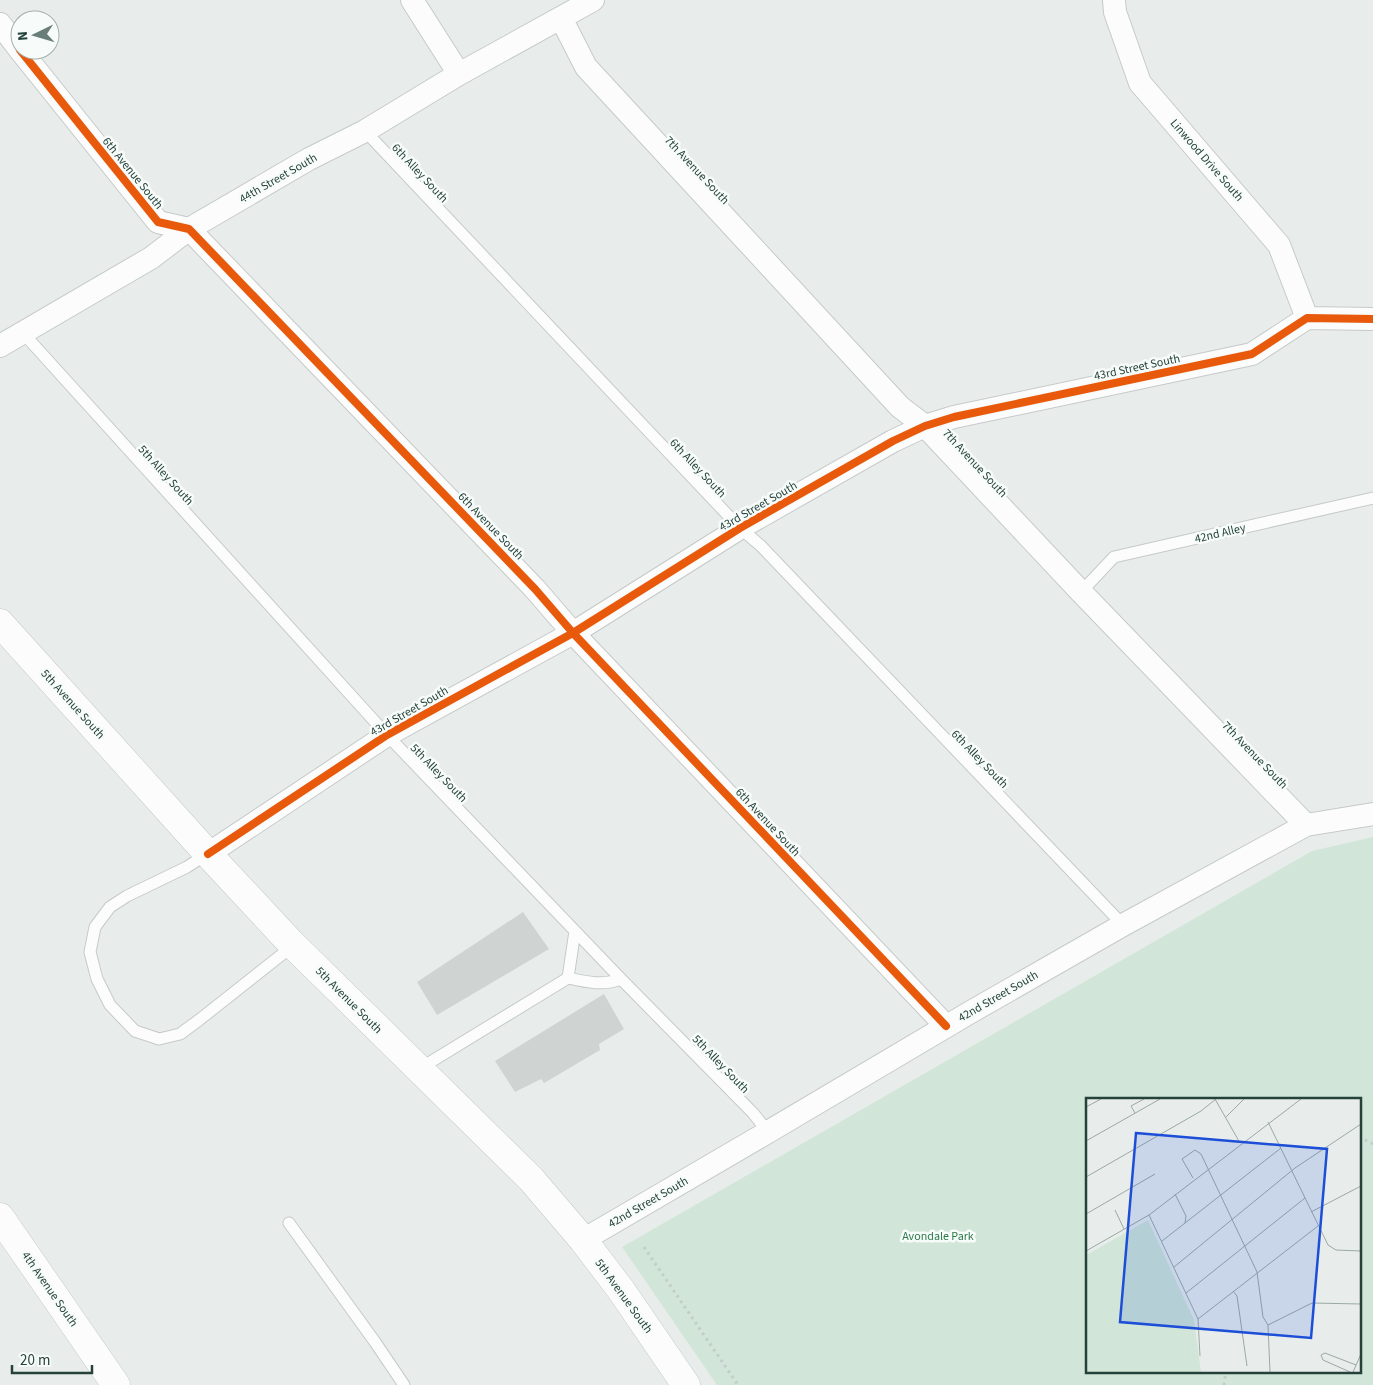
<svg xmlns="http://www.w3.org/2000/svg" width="1373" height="1385" font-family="'Source Sans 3',sans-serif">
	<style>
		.green { fill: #d1e6d8; fill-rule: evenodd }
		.building { fill: #cfd4d2 }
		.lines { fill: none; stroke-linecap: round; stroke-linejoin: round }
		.service-casing { stroke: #c5cac8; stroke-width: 13 }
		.minor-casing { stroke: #c5cac8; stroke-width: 24 }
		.tertiary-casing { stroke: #c5cac8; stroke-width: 29 }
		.path { stroke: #c3ccca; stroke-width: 3; stroke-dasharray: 2.5 4; stroke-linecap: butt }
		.service { stroke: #fcfcfc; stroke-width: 11 }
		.minor { stroke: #fcfcfc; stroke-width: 22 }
		.tertiary { stroke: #fcfcfc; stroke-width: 28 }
		.cycleway-casing { stroke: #f7fbf9; stroke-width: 11 }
		.cycleway { stroke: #e8590c; stroke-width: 8 }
		.labels { text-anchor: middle; stroke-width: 5; stroke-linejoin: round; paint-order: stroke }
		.street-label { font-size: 12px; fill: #24423a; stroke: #f7fbf9 }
		.park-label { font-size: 12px; fill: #2d7a4b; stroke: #f7fbf9 }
		.inset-road { fill: none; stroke: #9aa9a4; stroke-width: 1 }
		.view { fill: #1d4ed8; fill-opacity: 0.15; stroke: #1d4ed8; stroke-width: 2.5 }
		.inset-edge { fill: none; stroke: #24423a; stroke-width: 2.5 }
	</style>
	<rect width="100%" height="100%" fill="#e8edeb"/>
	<!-- green -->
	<path class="green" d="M1373,837V1385H717L622,1247L1312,851ZM1087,1099H1359V1371H1087Z"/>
	<!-- building -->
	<path class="building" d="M523,912L549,949L437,1015L417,982Z
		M604,994L624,1029L599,1044L600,1050L544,1083L541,1079L515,1092L495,1061Z"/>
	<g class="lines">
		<!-- service casing -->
		<g class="service-casing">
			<path id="service" d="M365,131L740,528L761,546L1123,925
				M23,333L387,735L621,979L753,1113L768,1132
				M1081,592L1114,557L1373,498
				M207,854L187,867L127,896L110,907L95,927L90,952L97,979L110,1005L135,1031L159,1039L180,1034L199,1020L294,945
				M568,978L575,931
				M419,1069L568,978C586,982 603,986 621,979
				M289,1223L375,1342L404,1385"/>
		</g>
		<!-- minor casing -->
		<g class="minor-casing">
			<path id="minor" d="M412,0L459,74
				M1114,0L1115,12L1140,83L1279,245L1307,318
				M561,18L586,67L900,407L925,426L1081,592L1306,825
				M0,24L20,50
				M20,50L158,222L189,229L535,589L573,633L946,1026
				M0,346L151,258L189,229L309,159L365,131L459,74L593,0
				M208,854L387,735L573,633L740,528L893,441L925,426L954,417L1252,354L1307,318L1373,319
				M583,1240L768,1132L969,1013L1123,925L1306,825L1373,814"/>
		</g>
		<!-- tertiary casing -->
		<g class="tertiary-casing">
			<path id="tertiary" d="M0,623L208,854L290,942L531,1179L583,1240L621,1290L686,1385
				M0,1217L116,1385"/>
		</g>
		<!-- path -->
		<path class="path" d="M1359,1137L1373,1144
			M644,1247L738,1385
			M1224,1385L1226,1371"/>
		<!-- service -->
		<use href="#service" class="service"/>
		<!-- minor -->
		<use href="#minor" class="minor"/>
		<!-- tertiary -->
		<use href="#tertiary" class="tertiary"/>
		<!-- cycleway casing -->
		<g class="cycleway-casing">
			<path id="cycleway" d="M20,50L158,222L189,229L535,589L573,633L946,1026
				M208,854L387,735L573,633L740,528L893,441L925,426L954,417L1252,354L1307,318L1373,319"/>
		</g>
		<!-- cycleway -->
		<use href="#cycleway" class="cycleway"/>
	</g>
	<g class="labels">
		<!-- street labels -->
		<g class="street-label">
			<text transform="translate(1207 160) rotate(49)" y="4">Linwood Drive South</text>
			<text transform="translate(697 170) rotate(47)" y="4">7th Avenue South</text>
			<text transform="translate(133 173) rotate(51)" y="4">6th Avenue South</text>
			<text transform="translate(420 173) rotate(47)" y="4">6th Alley South</text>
			<text transform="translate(278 178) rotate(-30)" y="4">44th Street South</text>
			<text transform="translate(1137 367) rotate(-12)" y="4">43rd Street South</text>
			<text transform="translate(975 463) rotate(47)" y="4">7th Avenue South</text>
			<text transform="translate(698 468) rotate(47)" y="4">6th Alley South</text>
			<text transform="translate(166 475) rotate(48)" y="4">5th Alley South</text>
			<text transform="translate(758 506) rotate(-30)" y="4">43rd Street South</text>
			<text transform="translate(491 526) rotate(46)" y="4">6th Avenue South</text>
			<text transform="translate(1220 533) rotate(-13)" y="4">42nd Alley</text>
			<text transform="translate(73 704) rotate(48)" y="4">5th Avenue South</text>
			<text transform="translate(409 711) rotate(-30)" y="4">43rd Street South</text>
			<text transform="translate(1255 755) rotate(46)" y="4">7th Avenue South</text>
			<text transform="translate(980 759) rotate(46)" y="4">6th Alley South</text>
			<text transform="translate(439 773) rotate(46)" y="4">5th Alley South</text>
			<text transform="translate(768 822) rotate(47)" y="4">6th Avenue South</text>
			<text transform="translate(998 996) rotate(-30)" y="4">42nd Street South</text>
			<text transform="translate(349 1000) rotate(45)" y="4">5th Avenue South</text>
			<text transform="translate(721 1064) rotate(46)" y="4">5th Alley South</text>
			<text transform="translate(648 1202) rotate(-30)" y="4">42nd Street South</text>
			<text transform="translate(50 1289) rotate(55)" y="4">4th Avenue South</text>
			<text transform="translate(624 1296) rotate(54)" y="4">5th Avenue South</text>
		</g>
		<!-- park labels -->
		<g class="park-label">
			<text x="938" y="1240">Avondale Park</text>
		</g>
	</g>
	<!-- overview -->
	<g transform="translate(1086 1098)">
		<rect width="275" height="275" fill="#e8edeb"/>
		<path d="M62,122L108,222L115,274H0V157Z" fill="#d1e6d8"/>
		<path class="inset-road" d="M129,1L154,45M0,9L15,1M49,15L45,8L58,1M139,20L158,1M182,24L242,147L250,152L275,153M0,43L74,1M0,79L115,13L130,1M107,80L96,61L109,52L115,56L171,174L177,219L182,227L184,274M89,96L100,118L99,125M29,112L38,131M225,114L275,88M0,116L69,76M63,117L112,221L114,258M76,143L195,50M0,153L63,117L215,1M88,169L209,70L275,26M147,193L151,198L161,268M100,195L219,100M112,221L232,128M182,227L226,205L275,206M264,274L237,262L235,257L239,255L270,267M267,274L275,256"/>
		<path class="view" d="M50,35L241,51L225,240L34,224Z"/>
		<rect width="275" height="275" class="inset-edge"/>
	</g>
	<!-- north arrow -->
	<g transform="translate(35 35) rotate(265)"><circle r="24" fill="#f7fbf9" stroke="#a3b1ad"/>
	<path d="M0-4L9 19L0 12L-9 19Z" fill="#697e78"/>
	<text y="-8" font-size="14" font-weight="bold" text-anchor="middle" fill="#24423a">N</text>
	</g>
	<!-- scale -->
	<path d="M12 1365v8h80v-8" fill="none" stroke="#24423a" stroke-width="2.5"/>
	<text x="20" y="1365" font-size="15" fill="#24423a" stroke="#f7fbf9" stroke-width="4" paint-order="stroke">20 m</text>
</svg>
